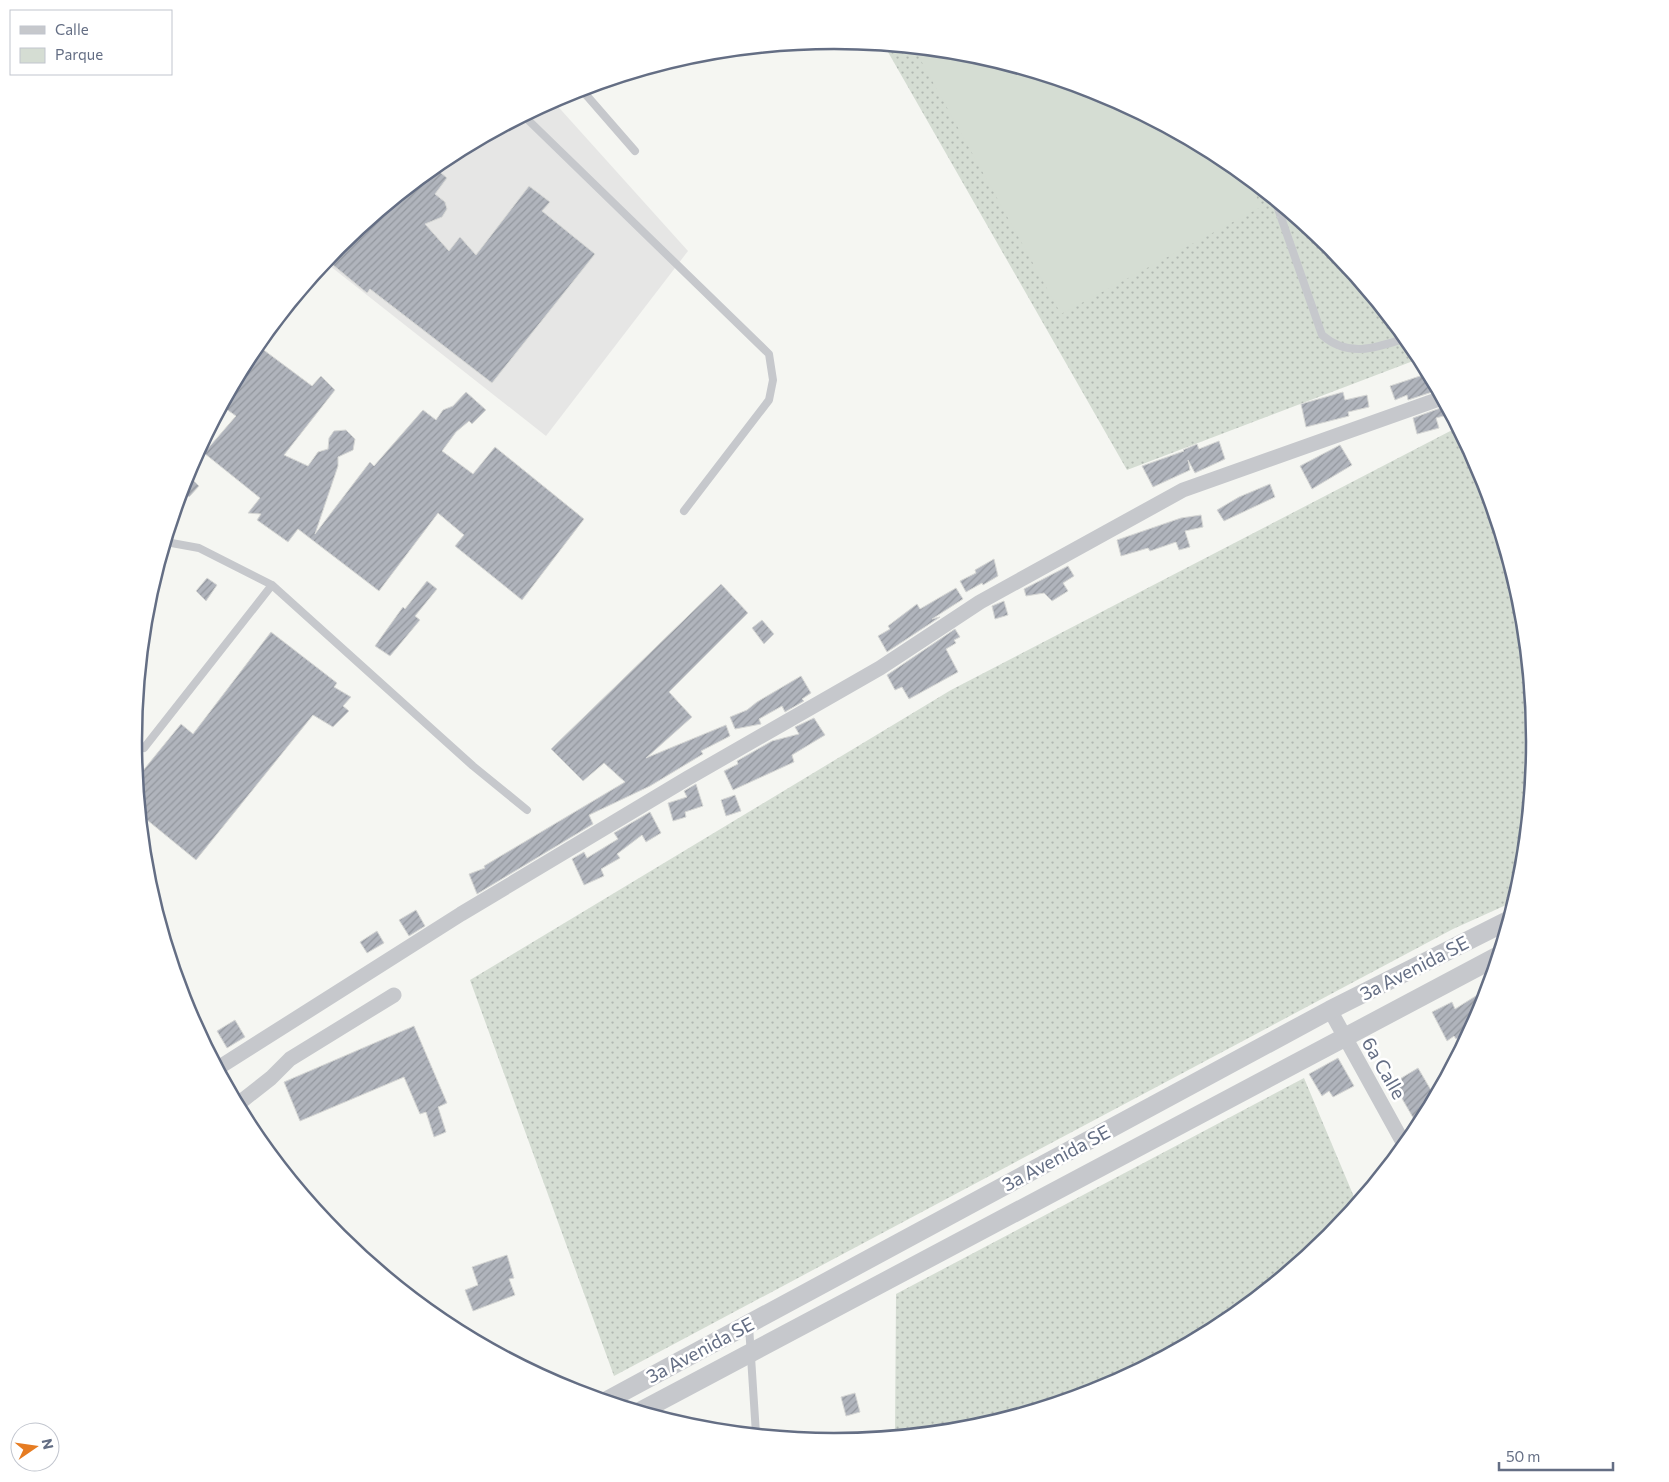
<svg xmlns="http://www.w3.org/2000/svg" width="1669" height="1482" font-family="Commissioner,sans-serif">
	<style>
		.built { fill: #e6e6e5 }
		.grass { fill: url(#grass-dots) }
		.park { fill: #d5ddd3 }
		.building { fill: url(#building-hatch); stroke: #d6d7d5 }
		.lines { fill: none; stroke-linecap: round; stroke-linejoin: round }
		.service { stroke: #c6c8cc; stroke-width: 8 }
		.minor { stroke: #c6c8cc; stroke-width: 15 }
		.tertiary { stroke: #c6c8cc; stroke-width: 19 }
		.labels { text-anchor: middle; stroke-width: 5; stroke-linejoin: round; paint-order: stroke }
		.street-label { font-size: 19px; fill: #646e84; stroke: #fff }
		.rim { fill: none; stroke: #646e84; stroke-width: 2.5 }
	</style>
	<defs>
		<pattern id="grass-dots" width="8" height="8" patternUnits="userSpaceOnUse" patternTransform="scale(1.25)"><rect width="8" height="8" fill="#d5ddd3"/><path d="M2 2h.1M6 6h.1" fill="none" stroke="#b0b7b1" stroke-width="1.8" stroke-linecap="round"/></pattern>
		<pattern id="building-hatch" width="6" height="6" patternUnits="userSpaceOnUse" patternTransform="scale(1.25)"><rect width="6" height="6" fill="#b0b4bc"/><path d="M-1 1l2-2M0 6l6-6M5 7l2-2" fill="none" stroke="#93979e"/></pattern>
	</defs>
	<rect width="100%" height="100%" fill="#f5f6f2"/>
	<!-- built -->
	<path class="built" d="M553,101L688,251L546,436L325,262L339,245L445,158Z"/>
	<!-- grass -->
	<path class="grass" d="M884,45L972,54L1103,93L1224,158L1330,246L1421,358L1127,470Z
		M1458,427L1482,473L1522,605L1535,741L1522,878L1515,901L1453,929L614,1376L470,980L951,690Z
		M1304,1078L1357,1204L1330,1237L1224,1324L1103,1389L971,1429L895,1436L896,1294Z"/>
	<!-- park -->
	<path class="park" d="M914,48L972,54L1103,93L1224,158L1249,179L1261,207L1061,314Z"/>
	<!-- building -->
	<path class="building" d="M434,167L447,178L435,194L445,202L447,209L442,217L425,224L449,251L460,237L476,255L529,186L550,202L542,211L595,254L492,383L370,289L367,293L327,260L339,245Z
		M257,345L312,386L321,376L335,390L284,455L308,466L318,452L328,449L329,438L334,431L346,430L355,439L353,450L338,457V466L315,534L370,462L374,466L423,410L436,420L443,410L453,406L466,392L486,410L472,424L469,421L456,432L442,451L473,474L495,447L584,519L522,600L455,546L464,535L438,513L379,591L298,529L288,542L257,520L261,514L248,513L260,498L204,453L236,416L222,406Z
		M1429,373L1438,390L1408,400L1407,395L1395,400L1390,386Z
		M1343,392L1345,400L1367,395L1369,407L1348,412L1349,416L1306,427L1301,404Z
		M1446,406L1451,414L1436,418L1439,428L1417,434L1413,418Z
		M1219,441L1225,459L1195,473L1188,460L1190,470L1153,487L1142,466L1184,451L1183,450L1197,444L1199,449Z
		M1340,445L1352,465L1312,489L1300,466Z
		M187,474L199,486L189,497L182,490Z
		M1270,484L1275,497L1224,521L1217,510L1239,497Z
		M1201,515L1203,527L1185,531L1190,547L1179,550L1176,542L1150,551L1148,548L1121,556L1117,540L1181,518Z
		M994,559L998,576L983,585L982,583L966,592L960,581L976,573L975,570Z
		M1068,566L1074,576L1063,583L1068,591L1052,601L1044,593L1026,596L1024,589Z
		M207,578L217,585L206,601L196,591Z
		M427,581L437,589L415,616L420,620L390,656L375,646L403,607L405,609Z
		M721,584L748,613L669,692L692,717L646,758L726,725L730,736L701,751L703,754L650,786L589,815L593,824L477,894L469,874L485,868L484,866L625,782L604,763L583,781L551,749Z
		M956,588L963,599L932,619L940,617L887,652L878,636L890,629L888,626L917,604L920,609Z
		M1004,601L1008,615L995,619L992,606Z
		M762,620L774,634L764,644L752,628Z
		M955,629L960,637L954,640L956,643L946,649L958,672L909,699L902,687L895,690L887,675Z
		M271,632L337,683L334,687L351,697L343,706L349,711L333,727L313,715L196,860L141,815L137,778L181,724L193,734Z
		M801,676L811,693L802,699L804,701L785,712L782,706L759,719L761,724L735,729L730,717L747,710L757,702Z
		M814,718L825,735L792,755L794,762L733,790L724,771L738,764L737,761L772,741L799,734L795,727Z
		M696,784L703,806L685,812L686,817L673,821L668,803L687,797L684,791Z
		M735,795L741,811L726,816L721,800Z
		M650,812L661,833L646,842L642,835L617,854L620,858L601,869L604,876L584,885L572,859L584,852L587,858L618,839L614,833Z
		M416,910L425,926L409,936L399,920Z
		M377,931L384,943L367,953L360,942Z
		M1479,994L1484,1003L1471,1030L1456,1039L1454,1036L1447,1041L1432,1012L1452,1002L1455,1009Z
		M235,1020L245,1037L227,1048L217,1031Z
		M414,1026L447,1103L438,1107L446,1132L434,1137L426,1112L420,1114L404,1077L300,1121L284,1082Z
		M1338,1058L1354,1086L1333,1097L1329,1091L1322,1096L1309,1074Z
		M1418,1068L1435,1097L1426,1114L1415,1121L1393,1083Z
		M507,1255L514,1278L509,1279L515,1295L473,1311L465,1290L478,1285L472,1267Z
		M855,1393L860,1412L846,1416L841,1397Z"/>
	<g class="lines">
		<!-- service -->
		<path class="service" d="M581,89L635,151
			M524,116L769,354L773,380L769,400L684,511
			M1275,200L1322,335C1348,358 1376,348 1406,338
			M166,542L199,548L272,585L473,766L527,810
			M144,748L272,585
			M749,1326L756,1434"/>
		<!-- minor -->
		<path class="minor" d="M1330,1010L1405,1146
			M218,1068L461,914L688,778L880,668L980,602L1183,490L1442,398
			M238,1104L271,1078L290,1059L394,995"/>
		<!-- tertiary -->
		<path class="tertiary" d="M606,1401L1330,1010L1509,920
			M641,1411L1498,956"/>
	</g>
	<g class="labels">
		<!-- street labels -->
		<g class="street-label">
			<text transform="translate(1414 968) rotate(-27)" y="7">3a Avenida SE</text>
			<text transform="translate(1384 1068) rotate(60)" y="7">6a Calle</text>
			<text transform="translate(1056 1158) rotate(-28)" y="7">3a Avenida SE</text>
			<text transform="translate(700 1350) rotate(-28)" y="7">3a Avenida SE</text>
		</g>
	</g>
	<!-- crop -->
	<path d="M0 0H1669V1482H0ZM142 741a692 692 0 1 1 1384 0a692 692 0 1 1-1384 0Z" fill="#fff" fill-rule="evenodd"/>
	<path class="rim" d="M142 741a692 692 0 1 1 1384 0a692 692 0 1 1-1384 0Z"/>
	<!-- legend -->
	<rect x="10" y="10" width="162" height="65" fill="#ffffff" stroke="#c1c5ce"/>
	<rect x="20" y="26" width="25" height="8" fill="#c6c8cc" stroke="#c1c5ce"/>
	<text x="55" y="35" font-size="15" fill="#646e84">Calle</text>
	<rect x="20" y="48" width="25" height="15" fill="#d5ddd3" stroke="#c1c5ce"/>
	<text x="55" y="60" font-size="15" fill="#646e84">Parque</text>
	<!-- north arrow -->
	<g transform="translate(35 1447) rotate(77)"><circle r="24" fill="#ffffff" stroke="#c1c5ce"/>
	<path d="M0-4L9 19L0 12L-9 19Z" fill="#e67c22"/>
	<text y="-8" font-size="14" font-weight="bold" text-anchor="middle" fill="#646e84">N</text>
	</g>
	<!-- scale -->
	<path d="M1499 1462v8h114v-8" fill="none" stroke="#646e84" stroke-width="2.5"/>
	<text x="1506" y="1462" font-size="15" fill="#646e84" stroke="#ffffff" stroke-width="4" paint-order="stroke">50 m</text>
</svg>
